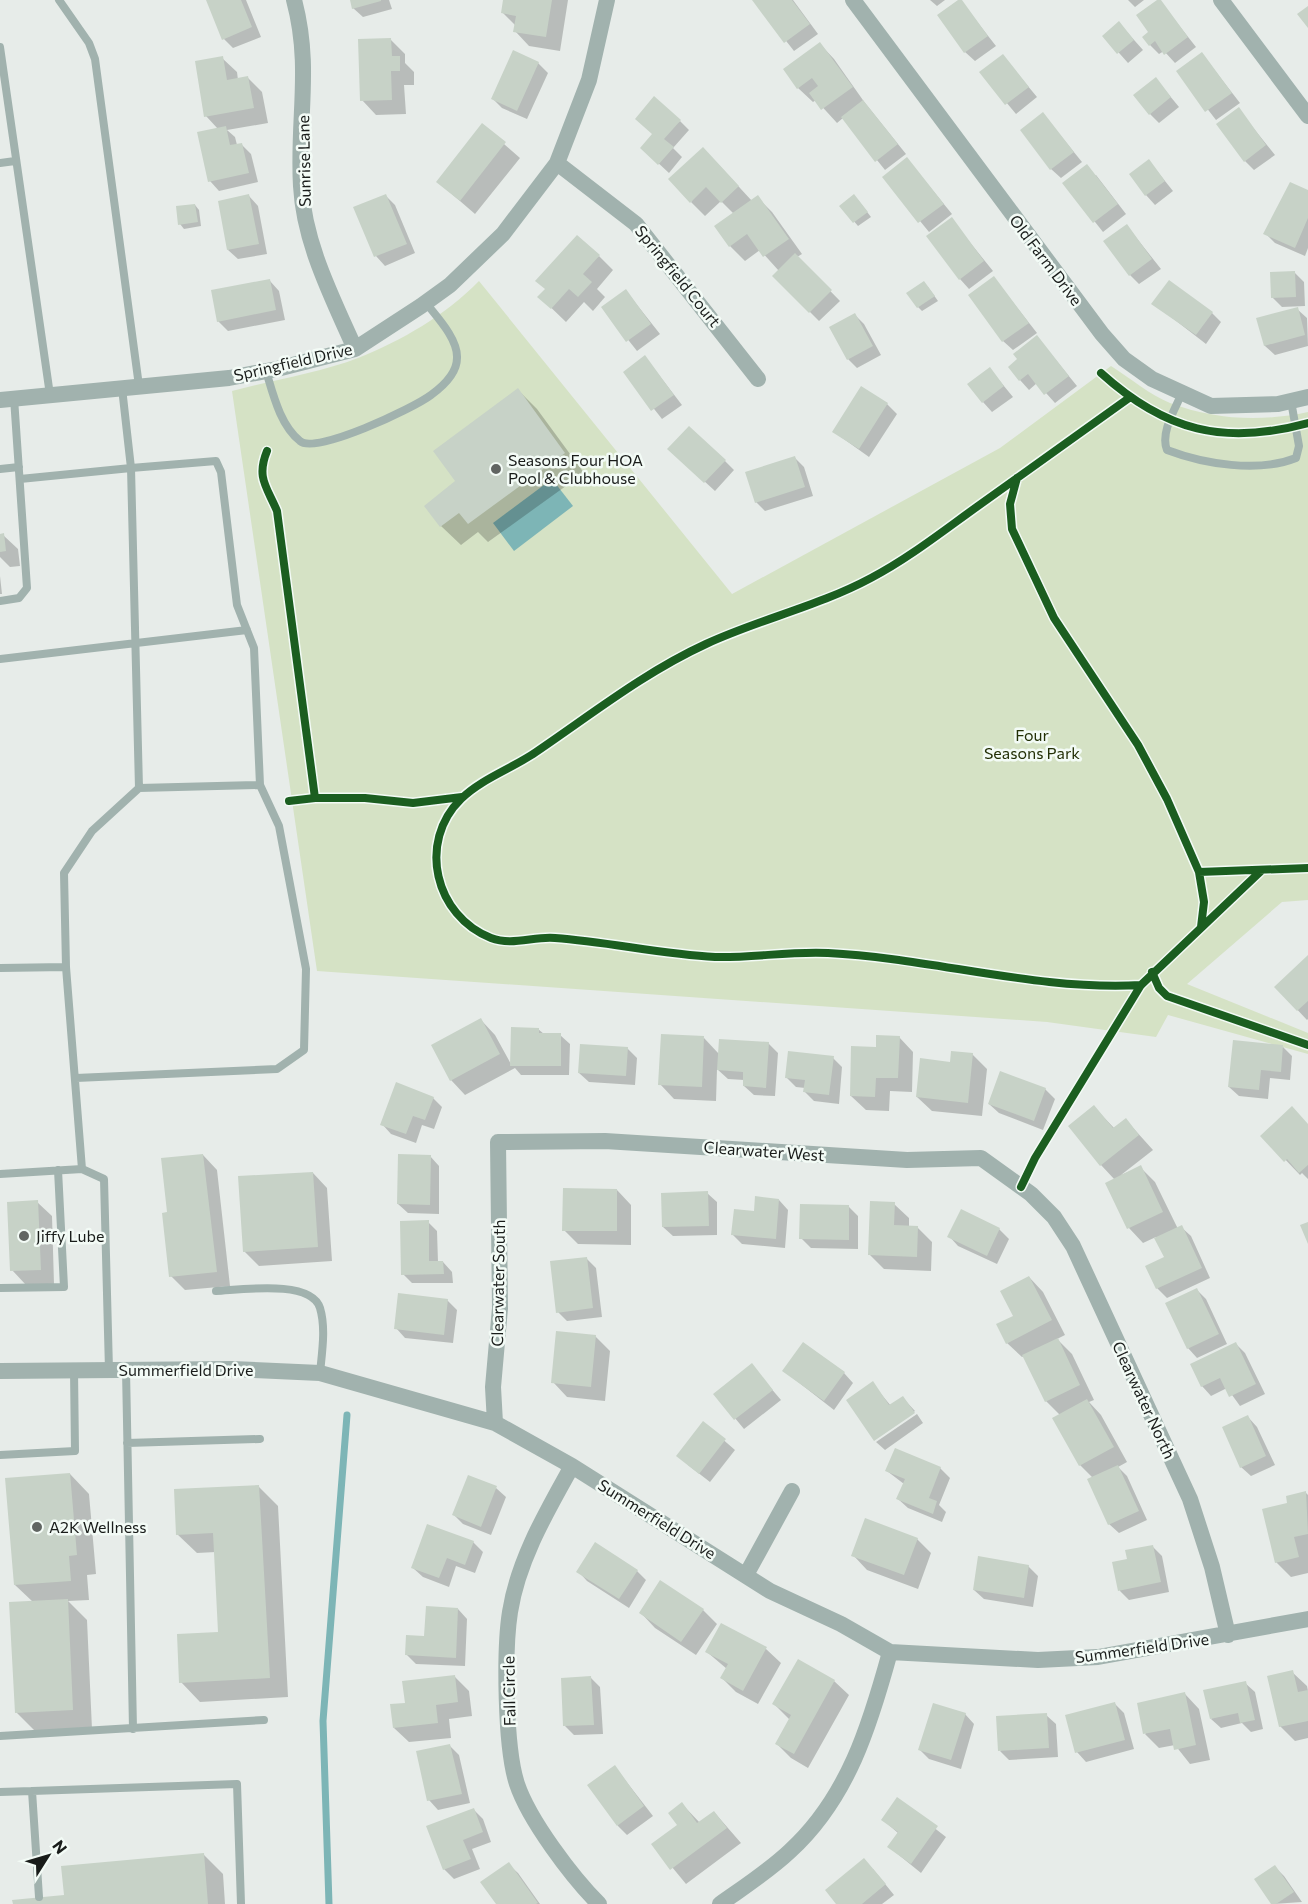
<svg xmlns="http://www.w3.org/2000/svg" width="1308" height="1904" font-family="Commissioner,sans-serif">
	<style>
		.green { fill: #d5e2c5 }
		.water { fill: #7db5b6 }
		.shadow { fill: #0003 }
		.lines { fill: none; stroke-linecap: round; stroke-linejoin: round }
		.stream { stroke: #7db5b6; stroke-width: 7 }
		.building { fill: #c7d2c7 }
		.lane { stroke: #a1b2ae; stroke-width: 8 }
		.street { stroke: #a1b2ae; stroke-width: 16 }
		.cycleway-casing { stroke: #f3fbf6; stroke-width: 11 }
		.cycleway { stroke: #1b5e20; stroke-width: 8 }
		.poi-dot { fill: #616562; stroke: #f3fbf6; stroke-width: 2 }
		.labels { text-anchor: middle; stroke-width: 5; stroke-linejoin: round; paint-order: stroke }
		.street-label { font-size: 16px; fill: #191c1a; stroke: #f3fbf6 }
		.poi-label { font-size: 16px; fill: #191c1a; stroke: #f3fbf6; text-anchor: start }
		.park-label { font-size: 16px; fill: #233006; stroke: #f3fbf6 }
	</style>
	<rect width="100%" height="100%" fill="#e7ece9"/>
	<!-- green -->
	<path class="green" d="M479,281L732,594L1000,448L1111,366C1130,378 1150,395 1170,403C1215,420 1262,422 1308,412V900L1282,902L1187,984L1308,1033V1054L1168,1015L1156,1037L1047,1022L317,971L232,391C272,380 319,373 358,358C401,341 446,315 479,281Z"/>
	<!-- water -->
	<path class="water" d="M552,479L573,506L514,551L493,523Z"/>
	<!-- shadow -->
	<path class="shadow" d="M208,0H246L261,37L233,48L224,39Z
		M351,0H389L392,9L363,17L353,8Z
		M505,0H568L560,51L529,46L515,31L516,26L503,13Z
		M754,0H793L818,34L794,51Z
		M930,0H945L937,6Z
		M960,0L996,46L975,61L965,52Z
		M1128,0H1144L1135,7Z
		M1159,0L1196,47L1175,63L1164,51L1159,54L1150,45V32Z
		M1119,23L1143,50L1128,63L1104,36Z
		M390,39L405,54V63L414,72V85H404L406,114L376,115L362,100Z
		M820,44L834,59L865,103L906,154L885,170L843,118L837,123L816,100L813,102L798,88Z
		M1202,54L1240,103L1216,120L1178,71Z
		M1003,56L1037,97L1016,114L981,72Z
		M222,58L237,72L238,80L248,78L262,92L268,123L227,130L235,137L237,145L241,144L251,154L258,182L219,191L210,181L218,129L206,116Z
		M538,63L548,73L527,119L502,108L493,99Z
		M1156,79L1179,107L1159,123L1150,114Z
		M1238,109L1275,155L1254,170L1245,161Z
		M1043,114L1082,162L1061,178L1051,169Z
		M680,121L689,130L673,148L682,157L669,173L642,148Z
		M482,125L520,158L475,214L438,182Z
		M907,159L952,214L929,232L884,177Z
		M1149,161L1173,191L1155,205L1146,195Z
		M717,163L752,201L757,197L772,212L802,254L797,257L840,301L819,321L774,276L779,271L760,250L745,261L730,246L717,227L734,214L721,201L705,216L691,202Z
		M1096,175L1126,214L1103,232L1064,183Z
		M1308,192V248L1305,256L1275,243L1265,233Z
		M385,195L395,205L415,253L385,266L376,256Z
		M249,196L258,206L267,254L238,259L228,250Z
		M858,200L871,217L858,226L841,206Z
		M195,205L199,210L201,226L184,229L180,224Z
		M951,219L993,271L969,289L960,279Z
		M1127,226L1161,269L1139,284L1130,275Z
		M599,256L613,270L597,289L605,297L593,311L584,302L566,322L540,297Z
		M1294,272L1304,282L1305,306L1282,307L1272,297Z
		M994,278L1037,333L1013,350L1003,341Z
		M270,281L279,291L285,320L228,331L218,321Z
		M928,287L938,301L922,311L918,307Z
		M626,291L660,334L637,351L603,308Z
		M1153,303L1212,313L1221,322L1206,344Z
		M1297,309L1307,318L1308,346L1275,355L1265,346L1258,319Z
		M855,315L864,324L881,355L857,368L848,359Z
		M1037,337L1077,386L1055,403L1037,383L1029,390L1020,380L1019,359Z
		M645,357L682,405L662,419L625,372Z
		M990,369L1013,397L992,412L983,402Z
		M518,390L537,409L584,473L488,542L478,532L461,545L441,526L457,481Z
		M887,404L897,414L869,457L834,432Z
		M679,458L725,461L734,470L715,491Z
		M795,458L804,467L813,496L765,511L756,502Z
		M0,535H3L18,549L20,566L10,567L0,557Z
		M0,576L2,594H0Z
		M1308,957V1019L1307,1020L1276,987Z
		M481,1020L495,1035L512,1066V1029H538L544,1034L560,1035L570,1044L569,1075H521L515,1068L465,1095L451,1080Z
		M899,1037L913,1052L912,1092L890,1091L889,1111L866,1110L851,1096L877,1049Z
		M704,1038L719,1054L768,1043L778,1053L775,1096L754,1095L744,1086V1080L728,1079L717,1069L716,1101L674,1099L660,1084Z
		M1283,1047L1292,1056L1290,1080L1270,1078L1268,1099L1239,1096L1229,1087Z
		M627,1048L637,1058L635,1085L589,1082L579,1073Z
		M972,1054L987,1069L982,1116L932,1111L917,1097L951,1063Z
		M833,1058L842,1067L839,1104L814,1101L805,1092V1088L796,1087L786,1077Z
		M1045,1089L1055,1099L1043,1130L999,1113L989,1104Z
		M433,1098L442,1107L434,1129L422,1125L416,1143L391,1134L382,1124Z
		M1094,1107L1115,1129L1126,1120L1153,1150L1121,1175L1140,1167L1155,1182L1178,1229L1181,1227L1191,1236L1210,1278L1167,1298L1157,1288L1166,1258L1156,1237L1143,1243L1129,1228L1107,1184L1115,1180L1101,1165Z
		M1308,1124V1179L1302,1173L1300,1175L1263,1136Z
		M203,1155L217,1170L230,1286L185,1290L171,1276L169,1214Z
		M430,1156L439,1166V1214L408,1213L398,1204Z
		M313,1173L327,1188L332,1261L259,1266L244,1251Z
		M617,1190L631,1205V1245L578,1244L564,1230Z
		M707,1193L717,1202V1235L673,1236L663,1227Z
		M779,1200L788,1210L785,1248L742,1244L733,1235L756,1212Z
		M37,1202L52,1216L54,1284L26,1285L12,1270Z
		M894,1204L909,1218V1227H917L932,1242L931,1271L884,1269L870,1255Z
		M849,1207L858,1216V1249L811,1248L801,1238Z
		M961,1211L999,1229L1009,1239L997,1264L958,1246L949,1236Z
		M428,1222L437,1231L438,1262H443L452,1272L453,1283H412L403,1274Z
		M586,1258L596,1268L602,1317L567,1321L558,1312Z
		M1029,1277L1043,1292L1065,1335L1057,1339L1072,1354L1094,1400L1089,1402L1101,1415L1127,1462L1118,1467L1127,1476L1147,1520L1119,1533L1109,1524L1093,1478L1080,1465L1055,1418L1060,1415L1046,1401L1024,1356L1022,1357L1007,1343Z
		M1197,1290L1206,1299L1227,1344L1197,1358L1188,1348Z
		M447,1300L457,1310L453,1343L405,1338L396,1328Z
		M595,1336L610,1351L605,1401L567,1397L553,1382Z
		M1236,1344L1245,1353L1265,1394L1240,1406L1227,1388L1211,1396L1202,1386Z
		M751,1365L781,1400L744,1429L715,1394Z
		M784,1371L844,1373L853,1383L834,1410Z
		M872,1383L891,1406L903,1398L915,1411L875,1439Z
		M917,1414L923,1423L885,1450L876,1442Z
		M1248,1417L1257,1427L1275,1465L1251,1476L1241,1467Z
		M704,1423L735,1450L710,1482L688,1465Z
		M940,1468L950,1478L939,1505L946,1512L942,1522L908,1508L898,1499L904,1484L887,1471Z
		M70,1474L89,1494L96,1574L87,1575L89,1600L68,1601L87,1620L92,1729L36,1732L16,1712L33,1602L15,1585Z
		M258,1486L278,1506L288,1697L200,1702L181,1682L220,1633L216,1552L197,1553L177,1534Z
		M496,1488L506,1497L491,1535L463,1524L454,1515Z
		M1306,1493L1308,1495V1573L1291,1577L1276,1562L1289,1504Z
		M917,1539L931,1553L918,1589L867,1570L853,1555Z
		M473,1542L483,1552L475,1573L456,1566L449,1587L423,1577L413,1568Z
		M1152,1546L1162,1556L1169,1592L1129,1600L1120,1591L1114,1563L1129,1560Z
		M1028,1566L1038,1576L1033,1607L984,1599L974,1590Z
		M578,1571H637L646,1580L629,1608L587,1581Z
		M458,1609L467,1619L465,1666L416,1664L406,1654Z
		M703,1610L717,1624L696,1655L655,1628L641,1613Z
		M766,1649L781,1663L758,1704L736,1692L722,1678L727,1669L707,1652Z
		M1292,1672L1307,1686L1308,1691V1738L1295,1741L1280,1726Z
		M455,1677L469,1691L472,1716L449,1719L451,1738L409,1742L394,1728L406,1704Z
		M591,1678L600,1687L603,1734L574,1735L565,1726Z
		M834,1681L849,1695L808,1768L791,1758L777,1744L790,1720L774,1704Z
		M1245,1683L1255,1692L1263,1729L1251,1732L1242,1723L1221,1728L1211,1719Z
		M1185,1694L1199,1709L1210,1760L1190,1764L1175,1745L1159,1748L1145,1734Z
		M1115,1704L1124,1713L1134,1749L1086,1762L1077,1752Z
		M965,1714L974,1724L961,1769L929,1759L920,1750Z
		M1046,1715L1056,1724L1058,1757L1009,1760L1000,1751Z
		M449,1745L459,1755L470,1803L438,1810L429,1800Z
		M615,1767L653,1816L627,1835L618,1826Z
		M897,1799L946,1837L921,1873L889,1847L898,1833L883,1820Z
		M682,1804L700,1823L714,1812L741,1843L686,1884L653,1844L679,1825Z
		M474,1810L483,1819L491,1842L472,1849L480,1869L454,1879L444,1869Z
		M203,1854L223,1874L225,1904H14L65,1897Z
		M508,1864L518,1873L540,1904H498Z
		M1275,1867L1284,1876L1302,1902L1273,1904Z
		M873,1869L894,1895L882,1904H838Z"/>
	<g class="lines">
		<!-- stream -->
		<path class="stream" d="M329,1904L323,1721L347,1415"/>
	</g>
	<!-- building -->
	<path class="building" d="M206,0H241L252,27L222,40Z
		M350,0H381V1L352,9Z
		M503,0H552L546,37L513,32L516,16L501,13Z
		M752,0H792L810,24L784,43Z
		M958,0H962L988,36L964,53L937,15Z
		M1157,0H1161L1188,37L1164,55L1155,41L1149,46L1142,37L1148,32L1136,15Z
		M1308,6V28L1297,14Z
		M1119,21L1134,40L1117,54L1102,36Z
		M391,38L392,56H400V71H391L392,100L360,101L358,39Z
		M820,42L853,87L821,110L809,93L818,86L812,78L797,89L783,69Z
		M513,50L539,62L517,111L491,99Z
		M1202,52L1232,93L1205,112L1176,71Z
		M1003,54L1029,87L1005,105L979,72Z
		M223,56L227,80L248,76L254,108L204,117L195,61Z
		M1156,77L1171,97L1149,115L1133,95Z
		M654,96L681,120L664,139L674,147L658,165L640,148L652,134L635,119Z
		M863,100L898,144L875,162L841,117Z
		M1239,107L1266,145L1244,162L1216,124Z
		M1043,112L1074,152L1050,170L1020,130Z
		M482,123L506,142L460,201L436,182Z
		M226,126L230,145L242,143L249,173L208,182L197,132Z
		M703,147L739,186L721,203L706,187L690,203L668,179Z
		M907,157L944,204L918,223L882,177Z
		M1149,159L1165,181L1145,196L1129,174Z
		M1087,164L1118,204L1093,223L1062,183Z
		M1290,182L1308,190V218L1295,248L1263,234Z
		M249,194L259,244L227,250L218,201Z
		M386,194L407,244L374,257L353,207Z
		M854,194L868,212L853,223L839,206Z
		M758,195L789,239L763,257L747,234L729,247L714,226Z
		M195,204L198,222L178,225L176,206Z
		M952,217L984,261L959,280L926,236Z
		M1127,224L1152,259L1129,276L1103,241Z
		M577,235L600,255L583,274L592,282L578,297L569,289L551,309L537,297L545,289L535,281Z
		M795,253L832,290L809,313L772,276Z
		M1295,271L1296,297L1271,298L1270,272Z
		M994,276L1029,323L1002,342L968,295Z
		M270,279L276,310L217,322L211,290Z
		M1169,280L1213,312L1196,335L1151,304Z
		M924,281L935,296L917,308L906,293Z
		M626,289L651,324L626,342L601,307Z
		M1298,307L1305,335L1264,346L1256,318Z
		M855,313L873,346L847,360L829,327Z
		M1037,335L1069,376L1044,395L1028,374L1019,381L1008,367L1017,359L1013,354Z
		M645,355L674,395L651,411L623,372Z
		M990,367L1004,386L982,403L967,384Z
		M861,386L888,403L859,449L832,432Z
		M518,388L565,453L468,524L459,513L440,527L424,506L455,481L433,451Z
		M689,426L726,460L704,483L667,449Z
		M795,456L805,487L755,503L745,472Z
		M4,533L6,551L0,552V534Z
		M1308,955V1001L1297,1011L1274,987Z
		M481,1018L500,1054L450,1081L431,1045Z
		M511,1027L539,1028V1033H561V1066H510Z
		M661,1034L704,1036L702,1087L658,1085Z
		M876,1035L900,1036L898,1078H876L875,1097L850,1096L851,1046L876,1047Z
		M719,1039L769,1042L766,1088L743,1086V1072L717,1070Z
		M1233,1040L1283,1045L1281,1072L1261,1070L1259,1090L1228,1087Z
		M580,1044L628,1047L626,1076L578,1073Z
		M788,1051L834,1056L829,1095L803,1092L805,1080L785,1078Z
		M951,1051L973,1053L968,1103L916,1097L920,1058L950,1062Z
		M1000,1071L1046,1088L1034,1121L988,1104Z
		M396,1082L434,1097L425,1120L413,1116L406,1134L380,1125Z
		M1094,1105L1113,1128L1126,1118L1139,1135L1100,1166L1068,1126Z
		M1292,1106L1308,1124V1165L1299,1173L1287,1159L1284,1162L1260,1136Z
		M203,1154L217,1272L169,1277L162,1213L167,1212L161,1158Z
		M398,1154L431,1155L430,1205L397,1204Z
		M1141,1165L1163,1212L1127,1229L1105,1183Z
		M313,1172L318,1247L243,1252L238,1176Z
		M563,1188L617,1189V1231H562Z
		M708,1191L709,1226L662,1227L661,1193Z
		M755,1196L779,1199L776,1239L731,1235L734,1209L754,1211Z
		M38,1200L41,1270L10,1271L7,1202Z
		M870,1201L895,1202L894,1225L918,1226L917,1257L868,1255Z
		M800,1204L849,1205V1240L799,1239Z
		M961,1209L1000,1228L987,1256L947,1237Z
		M429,1220V1261H443L444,1274L401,1275L400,1221Z
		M1308,1222V1244L1300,1225Z
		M1182,1225L1202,1268L1156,1289L1145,1266L1164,1257L1154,1238Z
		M587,1257L593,1308L556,1313L550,1261Z
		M1029,1276L1052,1320L1006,1344L996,1324L1013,1316L1000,1291Z
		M1197,1288L1219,1334L1187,1349L1165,1303Z
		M398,1293L448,1299L444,1335L394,1329Z
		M556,1331L596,1335L591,1387L551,1383Z
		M1058,1338L1080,1385L1045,1402L1022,1355Z
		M803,1342L845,1372L824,1401L782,1371Z
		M1236,1342L1256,1384L1229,1397L1220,1378L1201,1387L1190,1364Z
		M752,1363L773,1390L734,1420L713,1394Z
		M873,1381L889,1405L903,1396L915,1413L874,1441L846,1400Z
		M1087,1399L1114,1447L1079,1466L1052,1418Z
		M1248,1415L1266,1456L1240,1468L1222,1427Z
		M703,1421L726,1439L699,1474L676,1456Z
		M895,1448L941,1467L929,1498L937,1501L933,1514L896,1499L905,1479L885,1471Z
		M1118,1465L1139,1511L1108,1525L1087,1479Z
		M70,1473L77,1555L69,1556L71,1581L14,1585L5,1478Z
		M468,1475L497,1486L481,1527L452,1515Z
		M259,1485L270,1678L179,1683L177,1634L218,1632L213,1533L176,1535L174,1489Z
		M1306,1491L1308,1534L1294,1537L1299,1557L1275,1563L1262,1509L1287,1503L1286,1496Z
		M865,1518L918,1538L904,1575L851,1556Z
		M427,1524L474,1541L465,1565L447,1558L439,1578L411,1568Z
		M595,1542L638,1570L619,1599L576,1572Z
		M1153,1545L1161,1582L1118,1591L1112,1562L1127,1559L1125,1550Z
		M978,1556L1029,1565L1024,1598L973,1590Z
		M660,1580L704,1609L681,1642L639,1613Z
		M68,1599L73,1710L15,1713L9,1602Z
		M426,1606L458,1608L456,1658L405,1655L406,1635L424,1636Z
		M721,1623L767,1647L743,1691L720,1678L728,1664L705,1652Z
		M798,1659L835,1680L794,1754L775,1744L791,1715L772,1704Z
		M1293,1670L1298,1692L1308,1690V1721L1279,1727L1267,1676Z
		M455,1675L458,1702L436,1705L438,1723L393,1728L390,1704L405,1703L402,1681Z
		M591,1676L594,1725L563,1726L561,1678Z
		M1246,1681L1255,1720L1240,1723L1238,1713L1210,1719L1203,1690Z
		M1185,1692L1196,1745L1174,1750L1170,1729L1143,1734L1137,1703Z
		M1115,1702L1125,1740L1075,1753L1065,1715Z
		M933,1703L966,1713L951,1760L918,1750Z
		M1047,1713L1049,1748L998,1751L996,1716Z
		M450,1744L462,1794L427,1801L416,1751Z
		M615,1765L644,1806L617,1826L587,1785Z
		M897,1797L938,1826L911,1864L887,1847L898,1832L881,1820Z
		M682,1802L697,1823L714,1811L727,1828L670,1870L651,1844L677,1825L668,1813Z
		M474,1808L483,1832L463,1840L471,1859L443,1870L426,1826Z
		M204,1853L208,1904H13L12,1900L64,1895L61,1866Z
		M864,1858L886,1884L862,1904H836L825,1890Z
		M509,1862L538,1903L536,1904H496L480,1882Z
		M1275,1865L1294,1892L1276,1904H1271L1254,1879Z"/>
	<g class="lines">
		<!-- lane -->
		<path class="lane" d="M59,0L89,43L95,59L139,386
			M0,47L50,395
			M0,163L15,161
			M266,371C273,394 280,425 300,441C315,455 414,408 431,395C442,387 457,373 457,358C458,339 437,317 426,303
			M1182,393C1175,409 1160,433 1167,450C1204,464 1258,473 1296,458L1299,446L1291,401
			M0,469L19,467
			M20,479L131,468L139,788
			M0,601L19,598L27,588L14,398
			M0,659L247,630
			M0,968L66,967L64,873L92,831L139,788L260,785L254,648L237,605L221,472L216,461L131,468L122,388
			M76,1078L277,1069L304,1050L306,969L279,826L260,785
			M82,1169L104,1179L109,1370
			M0,1174L82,1169L66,967
			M0,1288L64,1287L58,1170
			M216,1291C240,1290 311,1279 320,1308C326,1328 322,1352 320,1373
			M126,1370L133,1729
			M127,1443L260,1439
			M0,1455L75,1451L74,1370
			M0,1736L264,1720
			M0,1792L32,1791
			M39,1897L32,1791L237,1784L241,1904"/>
		<!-- street -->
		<path class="street" d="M294,0C312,67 297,119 301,186C304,243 332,297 355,349
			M853,0L1102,334L1124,359L1152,379L1211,406L1278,404L1308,397
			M1221,0L1308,116
			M557,163L636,224L758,379
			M0,400L229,378L277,369L355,349L421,306L450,285L503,234L557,163L589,80L607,0
			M0,1371L232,1369L320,1373L495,1423L572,1466L770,1591L841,1624L890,1652L1038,1660L1098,1657L1308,1619
			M495,1423L493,1387L500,1308L498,1142L605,1141L907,1160L981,1158L1031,1194L1054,1217L1073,1246L1190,1499L1212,1567L1228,1635
			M572,1466C547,1511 518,1560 510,1612C504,1650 505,1748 517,1784C529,1820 572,1877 599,1904
			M746,1575L792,1491
			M720,1904C744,1887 769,1871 790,1851C848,1798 870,1725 890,1652"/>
		<!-- cycleway casing -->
		<g class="cycleway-casing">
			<path id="cycleway" d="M1101,373C1165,431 1224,446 1308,423
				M1129,398C1079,434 1029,470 978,506C943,531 909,558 871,578C819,606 760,619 706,644C645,672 592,714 536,752C513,768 481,779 461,799C417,842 435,916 491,938C512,946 534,936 555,938C609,942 661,954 715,957C753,958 790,951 828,953C932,958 1036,991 1141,985
				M267,451C256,478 267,487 277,511L315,798
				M1017,478L1010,504L1012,529L1054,618L1138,745L1167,799L1199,872L1204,902L1201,927
				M289,801L315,798H365L413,803L462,797
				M1199,872L1308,868
				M1152,972L1159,988L1167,996L1308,1045
				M1021,1187L1035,1158L1141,985L1262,870"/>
		</g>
		<!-- cycleway -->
		<use href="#cycleway" class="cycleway"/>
	</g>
	<!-- markers -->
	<g class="poi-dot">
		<circle cx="496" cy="469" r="6"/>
		<circle cx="24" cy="1236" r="6"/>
		<circle cx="37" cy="1527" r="6"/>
	</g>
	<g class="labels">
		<!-- street labels -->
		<g class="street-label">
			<text transform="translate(304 161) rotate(-91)" y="6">Sunrise Lane</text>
			<text transform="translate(1046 260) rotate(53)" y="6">Old Farm Drive</text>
			<text transform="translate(678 276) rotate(51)" y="6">Springfield Court</text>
			<text transform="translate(293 362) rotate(-13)" y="6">Springfield Drive</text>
			<text transform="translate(764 1151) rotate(4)" y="6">Clearwater West</text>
			<text transform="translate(498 1283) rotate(-89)" y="6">Clearwater South</text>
			<text x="186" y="1376">Summerfield Drive</text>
			<text transform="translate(1144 1400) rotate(65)" y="6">Clearwater North</text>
			<text transform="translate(657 1519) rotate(32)" y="6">Summerfield Drive</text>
			<text transform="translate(1142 1648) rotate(-8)" y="6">Summerfield Drive</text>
			<text transform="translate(509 1691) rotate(-91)" y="6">Fall Circle</text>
		</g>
		<!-- poi labels -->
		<g class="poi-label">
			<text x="508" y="466">Seasons Four HOA<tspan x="508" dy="18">Pool &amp; Clubhouse</tspan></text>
			<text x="36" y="1242">Jiffy Lube</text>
			<text x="49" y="1533">A2K Wellness</text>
		</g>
		<!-- park labels -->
		<g class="park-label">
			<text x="1032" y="741">Four<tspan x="1032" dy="18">Seasons Park</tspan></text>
		</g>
	</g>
	<!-- north arrow -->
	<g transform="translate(48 1856) rotate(53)" stroke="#f3fbf6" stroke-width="4.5" paint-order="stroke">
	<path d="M0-4.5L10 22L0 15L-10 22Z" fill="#191c1a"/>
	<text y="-9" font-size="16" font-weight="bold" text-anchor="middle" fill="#191c1a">N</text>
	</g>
</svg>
